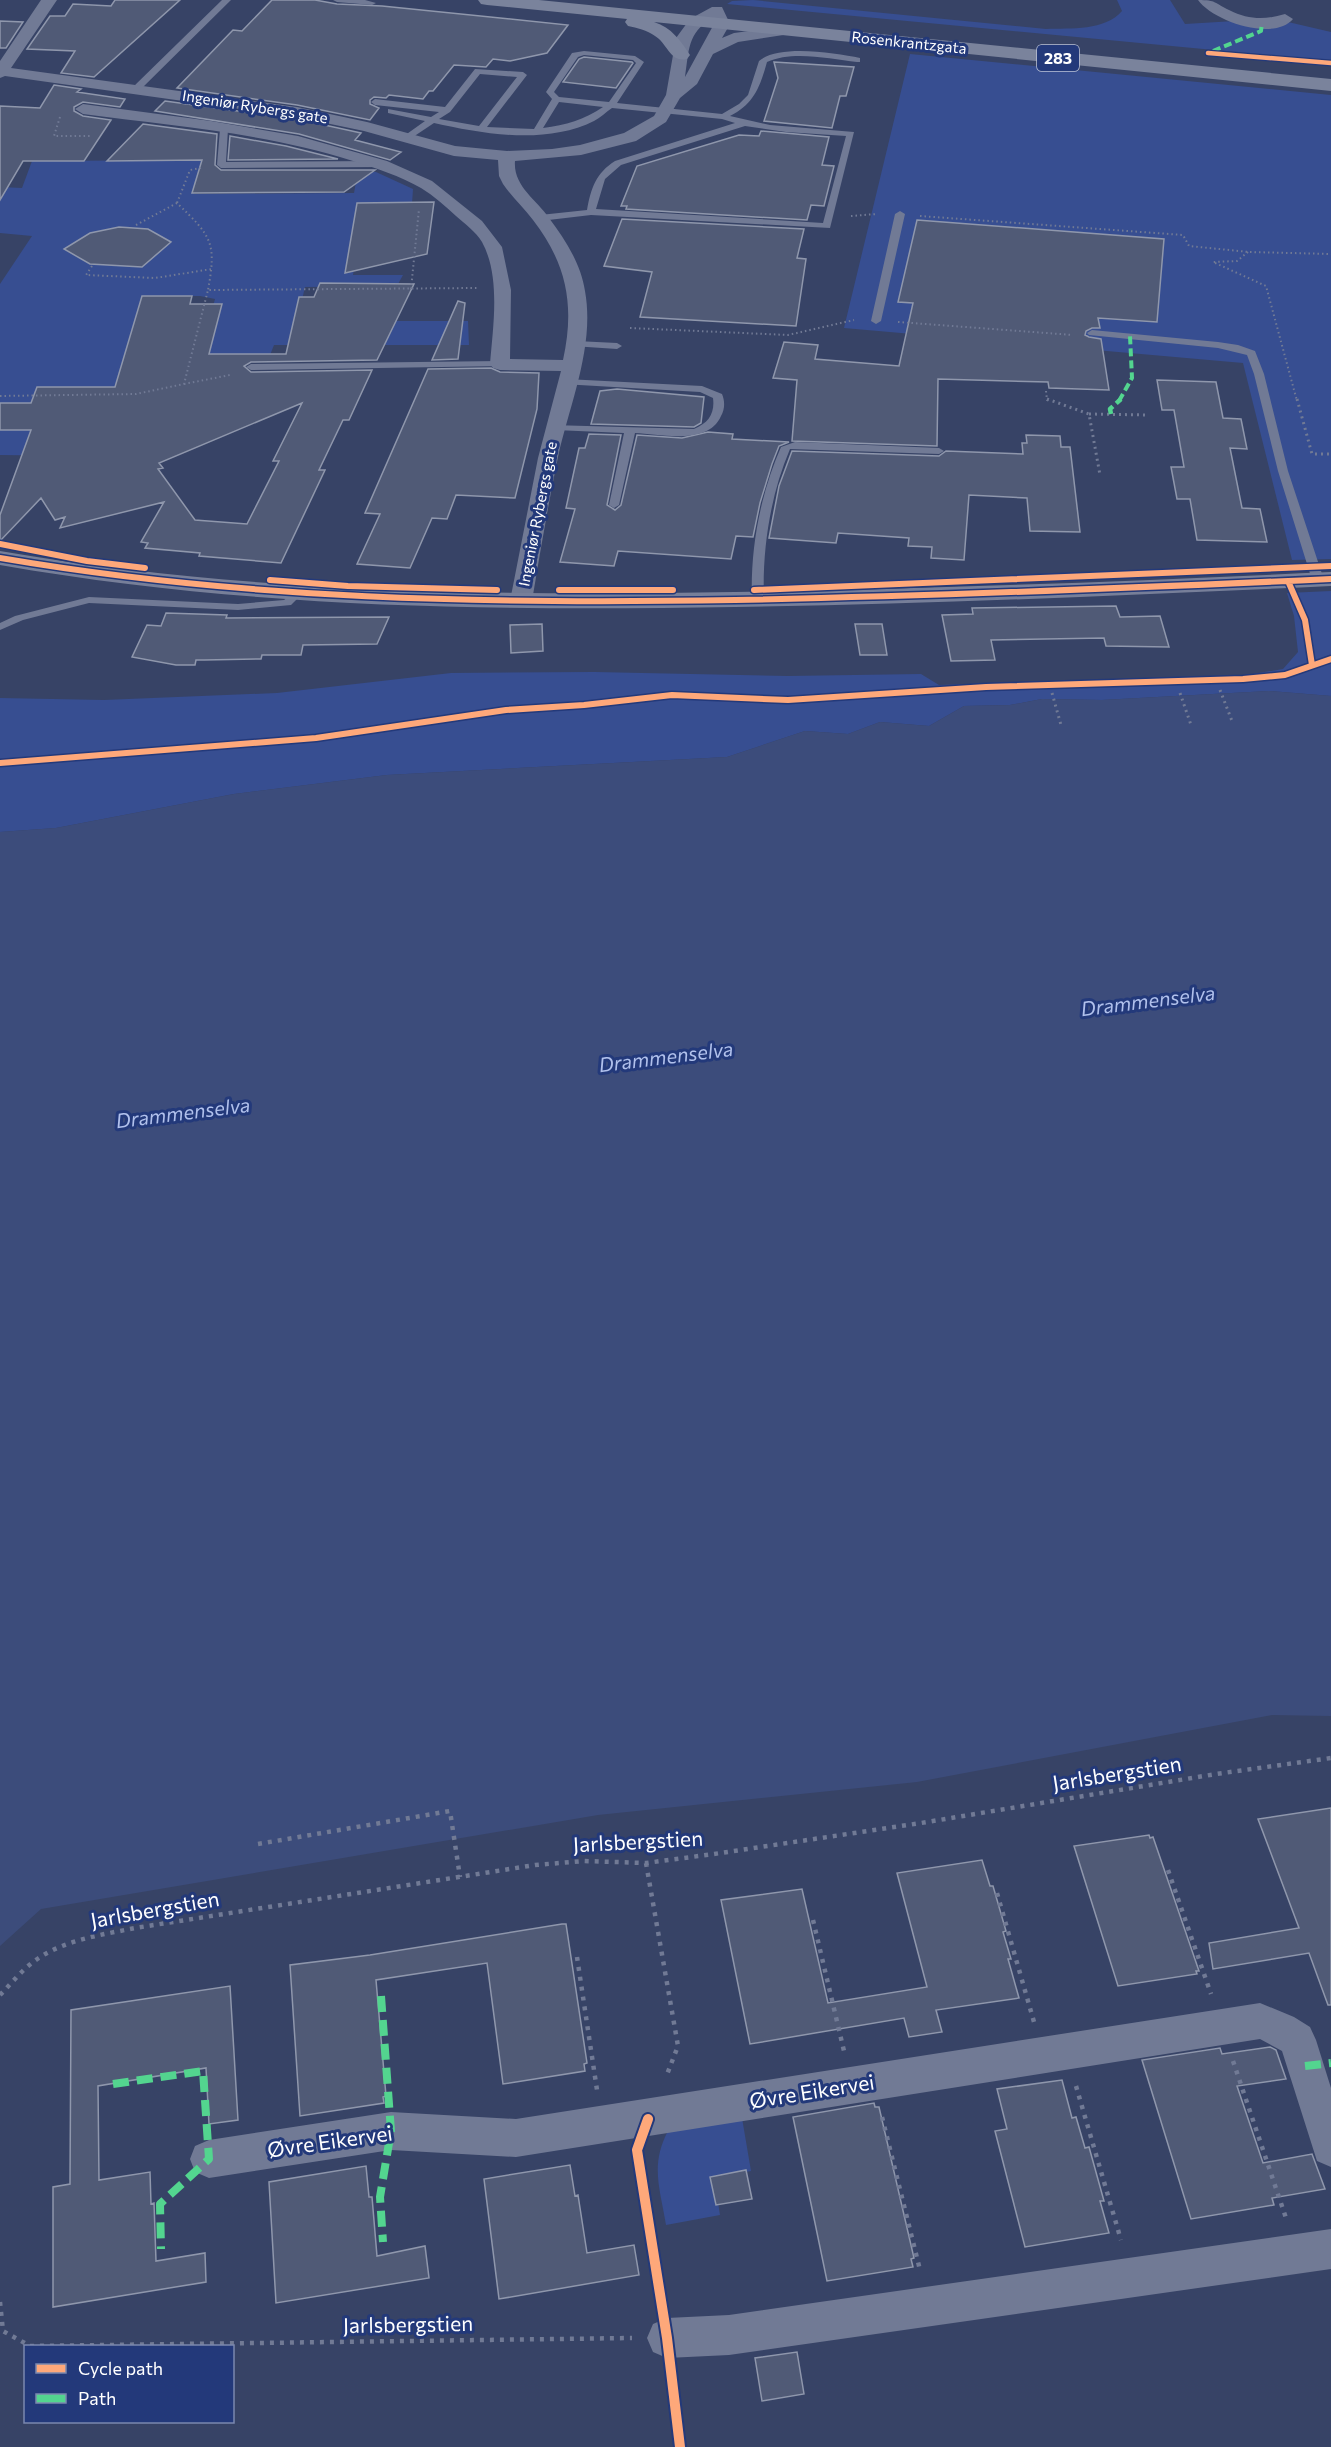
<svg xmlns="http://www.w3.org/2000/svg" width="1331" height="2447" font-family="Commissioner,sans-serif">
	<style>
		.green { fill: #374e91 }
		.water { fill: #3c4c7b }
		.building { fill: #505a76; stroke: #8f97ac; stroke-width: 1.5; fill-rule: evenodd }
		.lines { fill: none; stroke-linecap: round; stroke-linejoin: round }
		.path-far2 { stroke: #717a95; stroke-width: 2; stroke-dasharray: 1.5 3; stroke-linecap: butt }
		.path-far1 { stroke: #717a95; stroke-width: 3; stroke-dasharray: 2 4; stroke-linecap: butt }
		.path { stroke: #717a95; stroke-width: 4.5; stroke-dasharray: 4 6; stroke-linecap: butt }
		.lane { fill: #717a95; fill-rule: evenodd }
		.street { fill: #717a95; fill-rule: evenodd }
		.secondary { fill: #777f99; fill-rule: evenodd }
		.primary { fill: #7a839c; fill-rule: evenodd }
		.quiet-far2 { stroke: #53d58f; stroke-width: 4; stroke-dasharray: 8 4; stroke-linecap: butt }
		.quiet-far1 { stroke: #53d58f; stroke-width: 4.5; stroke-dasharray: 9 4.5; stroke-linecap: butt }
		.quiet { stroke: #53d58f; stroke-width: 8; stroke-dasharray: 16 8; stroke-linecap: butt }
		.cycleway-far2-casing { stroke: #23397a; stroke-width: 7 }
		.cycleway-far1-casing { stroke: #23397a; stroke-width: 9 }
		.cycleway-casing { stroke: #23397a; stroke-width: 14 }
		.cycleway-far2 { stroke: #fea87a; stroke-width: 4.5 }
		.cycleway-far1 { stroke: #fea87a; stroke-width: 6 }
		.cycleway { stroke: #fea87a; stroke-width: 10 }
		.labels { text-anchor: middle; stroke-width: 6; stroke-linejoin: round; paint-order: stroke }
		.far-street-label { font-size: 15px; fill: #fff; stroke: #23397a }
		.shield { fill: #23397a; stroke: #bdc4d7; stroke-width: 1.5 }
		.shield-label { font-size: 16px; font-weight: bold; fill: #fff }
		.water-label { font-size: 20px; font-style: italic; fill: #b1c1ec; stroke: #23397a }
		.near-street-label { font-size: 21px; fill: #fff; stroke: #23397a }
	</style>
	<rect width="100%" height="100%" fill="#374366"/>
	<!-- green -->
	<path class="green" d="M753,0L1046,29C1071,28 1105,31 1122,11L1117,0H1170L1185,24L1235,21L1288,22L1331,32V61L727,4L732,1Z
		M910,54L1331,95V559L1292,560L1243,363L844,328Z
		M209,160L199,173L194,194L354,193L358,171L376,172L413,189L412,204H365L353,275H403L397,286L305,287L297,321H468L469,345H274L270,355L199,356L215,299L200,296H150L124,378L82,456L0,455V284L32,236L0,233V187L22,188L32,161Z
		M1331,591V696L1269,691L1102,700L1042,699L1010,705L964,706L929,726L880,722L848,734L805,731L727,757L387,775L234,794L56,828L0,832V698L104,700L277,693L451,673L594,672L788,676L921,674L939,685L1247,675L1283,669L1298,652L1294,616L1287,593Z
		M742,2118L751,2171L714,2178L720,2215L666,2225C660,2188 650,2165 668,2131Z"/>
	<!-- water -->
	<path class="water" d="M1269,691L1331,696V1716L1272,1715L917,1782L598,1815L41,1909L0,1946V832L56,828L234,794L387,775L727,757L805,731L848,734L880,722L929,726L964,706L1010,705L1042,699L1102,700Z"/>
	<!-- building -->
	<path class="building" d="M115,0H180L94,77L61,73L75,51L27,49L50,16H65L73,4L111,6Z
		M272,0H315L337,4L382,6L568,25L547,53L510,61L493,59L486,67L454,65L433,91H429L423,99L389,95L386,98L374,97L370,100V104L379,108L370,120L297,105L177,88L233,30L242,31Z
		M0,21L23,22L6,48H0Z
		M584,57L632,62L633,63L616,88L563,82L579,59Z
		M774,62L854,67L846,96H840L832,128L764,121L778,78Z
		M54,85L81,89L77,92L125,99L120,107L83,102L74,107V111L83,116L111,120L84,161H23L0,200V106L40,108Z
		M165,101L297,119L361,133L355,140L401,152L390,160L299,134L155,111Z
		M143,124L217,134L215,165L221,170H375L344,192L192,193L202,160L107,161Z
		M761,131L829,137L822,165L834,166L824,206L811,205L807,220L626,209L627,206H621L637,166L739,135L759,136Z
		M230,136L286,146L338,159L228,160Z
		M434,202L427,254L345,273L357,203Z
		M622,219L804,229L797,258L806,259L796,326L640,317L652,272L604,266Z
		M917,220L1164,239L1157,322L1098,318L1100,328H1092L1086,331L1085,335L1089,337L1101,339L1109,390L1049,388L1048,382L938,379L937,446L792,441L797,380L773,378L784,342L818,345L815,359L899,366L913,303L898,302Z
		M119,227L148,229L171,242L142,267L90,264L64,249L90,233Z
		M320,283L414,284L377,360L251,362L244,366L251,372L372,370L349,420H343L319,470H325L281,563L199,556L200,553L145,548L148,543L141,542L164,502L60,528L65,517L55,520L41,498L0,541V515L31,430H0V403H31L37,387H115L142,296H192L190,304H222L209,354H286L299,297H314ZM302,403L273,461H279L247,524L195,520L158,469L163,468L159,463Z
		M458,301L465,303L458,359L432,360Z
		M491,368L500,372L539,373L537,409L515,498L456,495L447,519L432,518L410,568L357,564L380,514L365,513L428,369Z
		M1157,380L1216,382L1223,418L1241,419L1247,449L1230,448L1242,508L1260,509L1267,542L1197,540L1190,499H1177L1171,467H1184L1174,410H1162Z
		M617,389L704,397L701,423L694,427L591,424L600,391Z
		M708,432L733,434L732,439L789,442L779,446L772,464L760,503L753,537L736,536L731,559L618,551L614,566L560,562L575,509L566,508L579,448H585L589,434L621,435L607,505L615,510L621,505L637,435L682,438Z
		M1026,435L1060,436L1061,447H1070L1080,532L1030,531L1027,498L969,495L964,560L931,558L932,547L908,546L909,538L838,533L836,543L769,538L779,486L792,451L939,456L946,451L1023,454L1022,443H1027Z
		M1116,606L1120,617L1160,616L1169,647L1106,646L1104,638L991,640L995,660L951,661L942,615L973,614L972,608Z
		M166,613L227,615L226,618L389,617L377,644L303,645L301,655H262L261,659L204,660H196L195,665H176L132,657L147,625L161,626Z
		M542,624L543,651L511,653L510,625Z
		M855,624H882L887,655H860Z
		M1331,1808V2005H1328L1309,1953L1213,1969L1209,1943L1299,1928L1258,1819Z
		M1149,1835L1150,1838L1153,1837L1199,1971H1196L1197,1974L1118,1986L1074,1846Z
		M982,1860L990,1886H993L1006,1931L1003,1932L1011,1959H1008L1019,1998L936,2010L942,2032L909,2037L904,2018L750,2044L721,1900L802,1889L828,2003L927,1987L897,1873Z
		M562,1924H566L587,2063L584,2064L585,2071L503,2084L487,1963L376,1980L386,2096L383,2097L384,2103L300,2116L290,1965L370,1955Z
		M230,1986L238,2120L209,2124L206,2068L98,2086L99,2180L150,2172L151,2204L154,2203L156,2261L205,2253L206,2282L53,2307V2187L70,2184L71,2010Z
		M1270,2047L1276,2050L1286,2079L1237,2086L1263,2163L1312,2154L1325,2189L1272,2198L1274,2205L1191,2219L1142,2060L1220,2048L1222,2054Z
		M1062,2080L1072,2118L1076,2117L1085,2148L1089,2147L1104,2201H1100L1109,2233L1025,2247L995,2131L1007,2129L997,2089Z
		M874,2103L875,2107H879L914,2258L911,2259L913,2267L827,2281L793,2117Z
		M570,2165L575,2196L578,2195L587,2253L634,2245L639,2275L499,2299L484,2179Z
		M366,2166L369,2197H372L377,2256L425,2246L429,2278L276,2303L269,2182Z
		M746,2170L752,2199L716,2205L710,2177Z
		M797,2352L804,2394L762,2401L755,2358Z"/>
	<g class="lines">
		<!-- path-far2 -->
		<path class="path-far2" d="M60,117L54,136H92
			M201,168L190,170L177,203C211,236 217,242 208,290
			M851,216L877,214
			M920,216L1183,235L1189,246L1249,252L1331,254
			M136,225L177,203
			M1248,252L1237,261L1213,262L1266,286L1297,401
			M92,266L86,275L155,278L212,269
			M411,289L419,209
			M898,322L1073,335
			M630,328L788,335L854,320
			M184,384L230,375
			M1046,391L1047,400L1050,401
			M0,396L136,394L184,384L208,290L477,288"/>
		<!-- path-far1 -->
		<path class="path-far1" d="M1047,399L1089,414L1100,475
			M1297,399L1312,454H1331
			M1089,414L1148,415
			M1220,690L1232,721
			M1052,693L1061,725
			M1180,693L1191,725"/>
		<!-- path -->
		<path class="path" d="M258,1844L450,1811L460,1877
			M646,1863L678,2046L666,2077
			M1168,1870L1211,1994
			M997,1893L1034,2022
			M813,1920L844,2051
			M577,1957L597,2090
			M0,1995C11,1984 21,1971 33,1962C62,1940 101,1935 135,1928L535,1865L584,1861L646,1863L714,1854L921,1823L1216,1774L1331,1758
			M1233,2061L1286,2218
			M1076,2086L1121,2240
			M882,2117L920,2270
			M0,2302L3,2331L30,2346L632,2338"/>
		<!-- lane -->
		<path class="lane" d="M222,0H231L139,91H133V87Z
			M333,0H365L376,3L372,5L337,2Z
			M584,51L635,56L644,62L617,103L722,114L739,104L748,95L759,61C779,44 835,53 860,58V62H857C830,59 793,50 767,62C760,87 754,104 730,116L770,125L854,132L830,228L591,215L540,221L535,218L540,215L587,210C591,188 596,173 615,161L735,123L722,119L612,108C606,112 600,118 594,121C546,145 483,134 434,123L407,141L404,140V136L425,121L388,113V109L431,117L439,112L375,105L371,102L375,99L445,107L475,69L523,72L527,75L487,127L534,129L552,99L546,92L572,53ZM584,55L633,60L636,63L609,102L559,97L554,92L578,57ZM480,74L517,77L479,126L439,119L450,112ZM559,102L603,107C584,120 566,125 543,128ZM745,126L786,132L846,136L823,223L596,209L605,179L621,165Z
			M224,126L228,129L226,162L380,161L384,164L380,167L221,168L217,165L220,129Z
			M900,211L905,214L881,321L876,324L871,321L895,214Z
			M1092,330L1218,342L1238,345L1255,351L1264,374L1288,471L1324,580L1322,582H1314L1312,580L1278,471L1254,374L1247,355L1218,348L1089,335L1087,333Z
			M576,341L617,343L622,346L617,349L572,346L571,344Z
			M500,361L504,362V366L251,370L246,367L251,364Z
			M566,379L702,386L722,394C725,401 725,409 721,416C708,446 660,434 635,433L619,505L614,508L609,505L624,433L555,430L551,429V425L694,429C709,423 715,413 713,398L700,392L562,384V380Z
			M795,442L939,448L944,451L939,454L790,449C770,496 762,550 764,601L758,604L752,601C750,549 760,495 781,447Z
			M295,592L301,595L291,605L238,610L89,603L23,620L0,630V623L15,616L89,597L238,604L284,600Z"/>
		<!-- street -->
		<path class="street" d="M41,0H57L11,68L297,107L367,122L455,146L507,151L552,149L580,145L624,133L654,116L666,95L676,38L690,19L712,7H722L730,24L722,38L734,33L785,26L790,28L793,31L790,34L738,42L713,54L697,84L680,98L666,122L636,141L581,155L515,161C513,186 536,199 549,218C565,239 581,264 585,291C595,346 570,403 558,457C548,505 540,553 532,601L529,606L521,607L513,606L510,601L538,458L561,371L500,370L493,368L490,364C493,326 501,277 482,242C476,232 465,224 456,216C445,206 434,196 421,188C400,176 376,168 353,161C266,133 173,126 83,114L75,109L83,104L211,121L298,136L387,161L432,181L482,221L502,247L511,290L510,359L563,360C575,306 567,264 533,220C523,207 512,197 503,184L499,176L498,160L454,156L364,131L297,117L5,76L0,78V61ZM712,19L714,24L685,77C689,52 687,32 712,19Z
			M1198,0C1217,0 1214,3 1229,10C1249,20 1265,20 1285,14L1293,19C1273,42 1213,21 1198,0Z
			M1260,2003L1294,2017L1310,2027L1316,2040L1331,2088V2167L1317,2161L1282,2051L1260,2039L516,2157L391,2150L209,2178L195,2172L190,2159L195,2146L209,2140L391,2112L516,2119Z
			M1331,2229V2269L729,2355L667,2358L653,2352L647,2338L653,2324L667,2318L729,2315Z"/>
		<!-- secondary -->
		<path class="secondary" d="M0,551C245,593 487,596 735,592C934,589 1132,581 1331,572V586C1132,595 934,604 735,607C487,611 245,608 0,565Z"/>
		<!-- primary -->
		<path class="primary" d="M478,0H539L1331,79V91L654,22C672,28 680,40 690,55L687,59C670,63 668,44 655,36C647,30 637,28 628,26L625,22L627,19L487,5L481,4Z"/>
		<!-- quiet-far2 -->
		<path class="quiet-far2" d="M1213,51L1261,31L1262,23
			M1119,401L1132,378L1130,336"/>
		<!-- quiet-far1 -->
		<path class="quiet-far1" d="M1111,414L1110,409L1121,399"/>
		<!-- quiet -->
		<path class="quiet" d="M381,1996L391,2131L380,2197L383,2242
			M1305,2066L1331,2063
			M113,2084L203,2071L209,2159L160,2204L161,2249"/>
		<!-- cycleway-far2 casing -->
		<g class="cycleway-far2-casing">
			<path id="cycleway-far2" d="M1208,53L1331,63"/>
		</g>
		<!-- cycleway-far1 casing -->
		<g class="cycleway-far1-casing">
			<path id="cycleway-far1" d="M0,544L87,561L145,568
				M0,558C245,600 487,604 735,600C934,596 1132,588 1331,579
				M270,580L348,586L497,590
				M1288,581L1305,620L1312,665
				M559,590H673
				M754,590L1331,566
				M0,763L316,738L506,710L584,705L672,695L788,700L986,687L1243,679L1285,675L1331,659"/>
		</g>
		<!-- cycleway casing -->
		<g class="cycleway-casing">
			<path id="cycleway" d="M648,2119L637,2150L667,2338L680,2447"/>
		</g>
		<!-- cycleway-far2 -->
		<use href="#cycleway-far2" class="cycleway-far2"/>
		<!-- cycleway-far1 -->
		<use href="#cycleway-far1" class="cycleway-far1"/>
		<!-- cycleway -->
		<use href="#cycleway" class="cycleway"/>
	</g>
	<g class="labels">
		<!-- far-street labels -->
		<g class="far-street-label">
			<text transform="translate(909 43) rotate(6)" y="5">Rosenkrantzgata</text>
			<text transform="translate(255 107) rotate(9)" y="5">Ingeniør Rybergs gate</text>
			<text transform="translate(538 514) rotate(-79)" y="5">Ingeniør Rybergs gate</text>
		</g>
		<!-- shield labels -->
		<rect class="shield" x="1037" y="45" width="42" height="26" rx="4.5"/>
		<g class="shield-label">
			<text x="1058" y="64">283</text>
		</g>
		<!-- water labels -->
		<g class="water-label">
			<text transform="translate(1148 1001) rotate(-7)" y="7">Drammenselva</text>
			<text transform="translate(666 1057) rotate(-7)" y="7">Drammenselva</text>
			<text transform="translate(183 1113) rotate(-7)" y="7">Drammenselva</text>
		</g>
		<!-- near-street labels -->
		<g class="near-street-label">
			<text transform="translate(1117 1774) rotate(-9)" y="7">Jarlsbergstien</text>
			<text transform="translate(638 1842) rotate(-3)" y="7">Jarlsbergstien</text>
			<text transform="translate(155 1910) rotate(-10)" y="7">Jarlsbergstien</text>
			<text transform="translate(812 2092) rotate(-9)" y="7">Øvre Eikervei</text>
			<text transform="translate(330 2142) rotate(-8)" y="7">Øvre Eikervei</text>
			<text transform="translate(408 2325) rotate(-1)" y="7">Jarlsbergstien</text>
		</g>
	</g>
	<!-- legend -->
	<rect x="24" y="2345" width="210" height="78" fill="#23397a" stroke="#7b88af" stroke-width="1.5"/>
	<rect x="36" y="2364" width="30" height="9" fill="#fea87a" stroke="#7b88af" stroke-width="1.5"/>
	<text x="78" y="2375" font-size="18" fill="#ffffff">Cycle path</text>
	<rect x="36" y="2394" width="30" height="9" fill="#53d58f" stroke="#7b88af" stroke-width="1.5"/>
	<text x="78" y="2405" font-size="18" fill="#ffffff">Path</text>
</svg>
